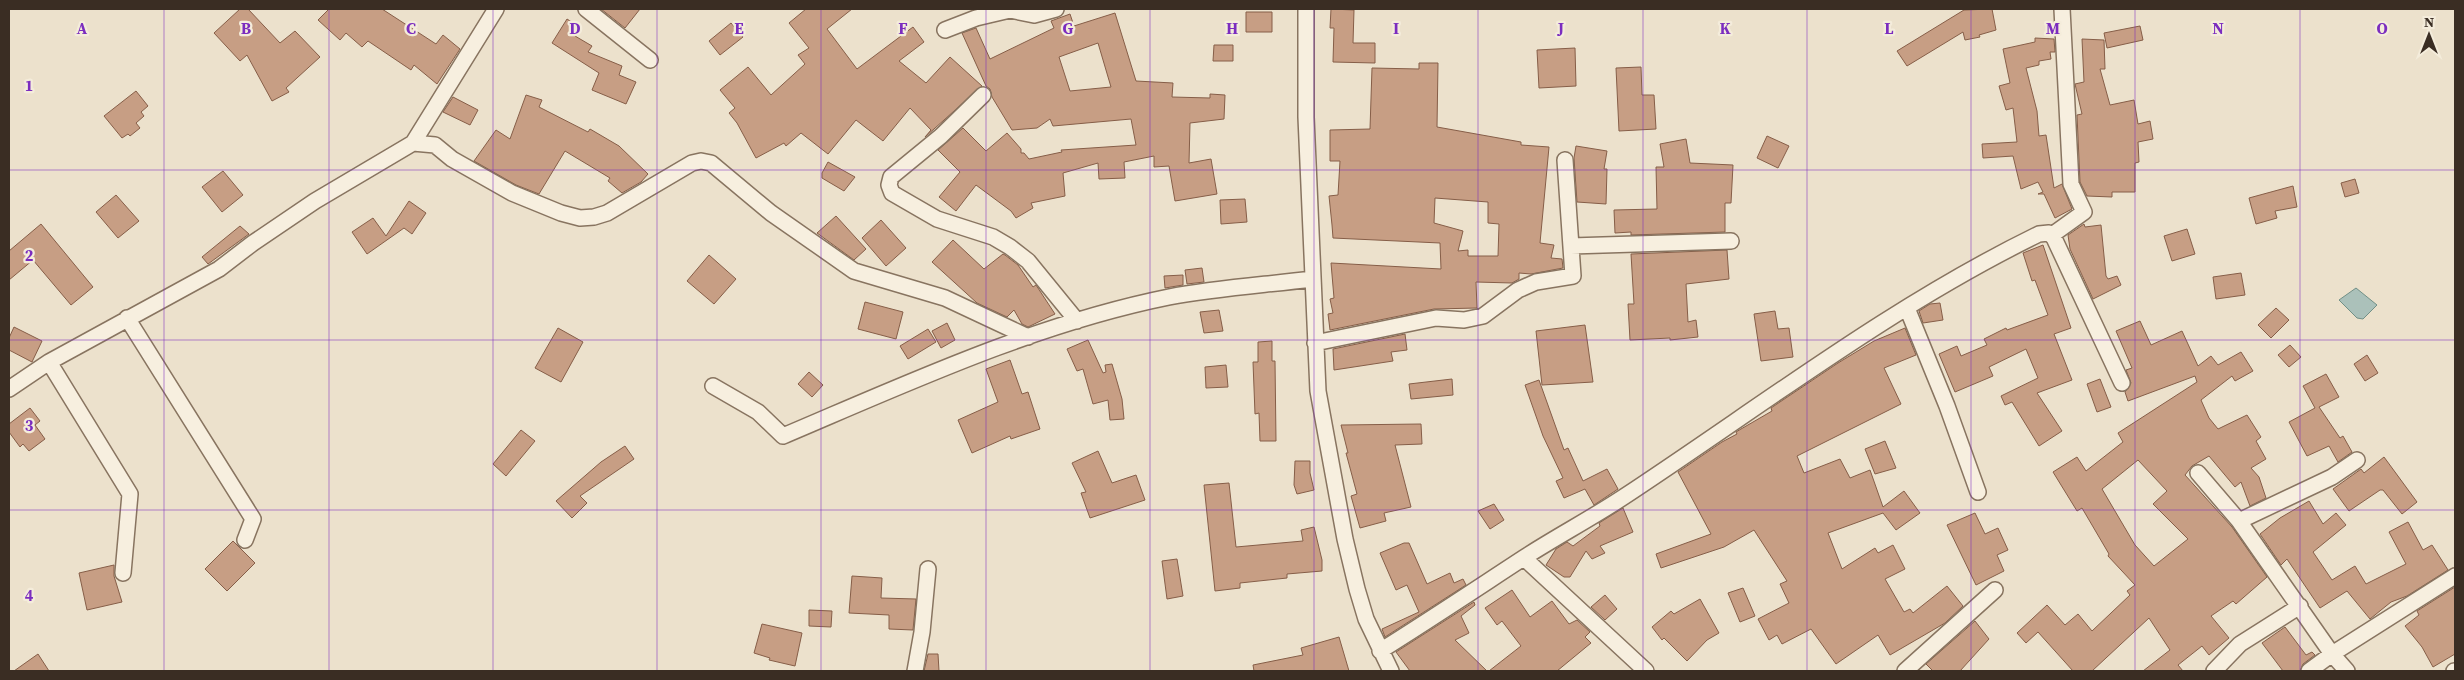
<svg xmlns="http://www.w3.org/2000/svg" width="2464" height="680" font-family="'Source Serif 4',serif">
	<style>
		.water { fill: #abc1ba; stroke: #729087 }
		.building { fill: #c79e84; stroke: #865e48; fill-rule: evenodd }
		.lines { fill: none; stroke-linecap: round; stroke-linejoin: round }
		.minor-casing { stroke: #887460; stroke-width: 18 }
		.minor { stroke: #f7efdf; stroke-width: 15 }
		.grid { fill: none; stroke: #7b2cbf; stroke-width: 1; stroke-opacity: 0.55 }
		.grid-label { font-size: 16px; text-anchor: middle; font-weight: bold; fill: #7b2cbf; stroke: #f4ecdb; stroke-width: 4.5; stroke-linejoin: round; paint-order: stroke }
	</style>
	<rect width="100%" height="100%" fill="#ece1cc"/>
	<!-- water -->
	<path class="water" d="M2356,288L2377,305L2363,319L2357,318L2339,300Z"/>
	<!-- building -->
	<path class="building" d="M240,9H248L280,43L295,31L320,57L286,88L289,92L272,101L247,55L240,61L214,33Z
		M329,9H382L436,44L443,35L460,49L437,84L414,65L411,70L368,41L362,47L346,33L340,40L318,20Z
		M601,9H640L625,28Z
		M806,9H852L827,29L857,69L913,27L924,42L899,61L926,83L950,57L982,86L925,137L931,130L910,108L883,141L856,120L828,154L801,133L786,146L784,143L756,158L737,123L729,113L735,108L720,90L748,67L771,95L805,64L798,55L809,48L789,23Z
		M1331,9L1354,10L1353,43H1375V63L1333,62L1334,28H1330Z
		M1992,9L1996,30L1979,35L1980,37L1965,40L1963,32L1907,66L1897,51L1964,10Z
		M1246,12H1272V32H1246Z
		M1115,13L1136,81L1173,83L1172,97L1210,98V94L1225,95L1224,119L1190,123L1189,163L1211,159L1217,194L1175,201L1169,166L1154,167V156L1124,162L1125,178L1099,179L1098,163L1063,173L1065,196L1031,203L1033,208L1016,218L1011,211L976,185L956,211L939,197L960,172L938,150L963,128L986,151L1007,133L1021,149V153H1024L1029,159L1062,152L1061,150L1136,145L1131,119L1053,126L1050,119L1037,128L1012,130L992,97L990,89L986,86L962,33L976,28L990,59L1054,28L1051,21L1070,14L1074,26ZM1098,43L1111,87L1070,91L1059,57Z
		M567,19L581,28L575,36L592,46L588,52L622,66L619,75L636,82L626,104L592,90L599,73L552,43Z
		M731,23L743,37L720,55L709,41Z
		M2140,26L2143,40L2107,48L2104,33Z
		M2035,38L2054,39L2055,52H2050L2051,59L2039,61V65L2026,68L2037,111L2039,136L2046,135L2054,188L2062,184L2072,209L2055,218L2044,194H2038L2043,192L2038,182L2021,189L2013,156L1983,158L1982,144L2017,142L2013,108L2006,110L1999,86L2010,83L2003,49L2035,42Z
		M2082,39L2104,40L2105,69H2100L2110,105L2134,100L2138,124L2150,121L2153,139L2138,142L2139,162L2135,163V192H2112V197L2087,196L2080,182L2077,115L2082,114L2075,84L2084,82Z
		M1214,45H1233V61H1213Z
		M1575,48L1576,86L1539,88L1537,50Z
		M1419,63H1438L1437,127L1521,142V145L1549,147L1540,243L1554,245L1551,258L1562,259L1563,268L1531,274L1519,273V279L1512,283L1476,282L1477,308L1434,309L1330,330L1328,314L1333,313L1330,299L1334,298L1331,263L1441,269L1440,243L1333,238L1332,225L1329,196L1338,195L1340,161H1330V130L1370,129L1372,68L1419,69ZM1435,198L1488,202V223L1499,224L1498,256H1468V250L1458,251L1463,231L1434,223Z
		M1641,67L1642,95H1654L1656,129L1619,131L1616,68Z
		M136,91L148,106L141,112L144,116L136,123L140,128L130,136L128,134L122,138L104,116Z
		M526,95L542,100L539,107L588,132L590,129L619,146L648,174L641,182L622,193L608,181L610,178L565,151L539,194L516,185L474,161L496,130L510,139Z
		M453,97L478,110L470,125L443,112Z
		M1767,136L1789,146L1778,168L1757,158Z
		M1686,139L1690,163L1733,165L1731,203H1725V232L1631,235V232L1615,233L1614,210L1657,209L1656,167H1664L1660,144Z
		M1576,146L1607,151L1604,169H1607L1606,204L1577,202L1574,158Z
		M828,162L855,177L844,191L822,178V173Z
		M223,171L243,195L222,212L202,187Z
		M2355,179L2359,193L2345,197L2341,183Z
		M2293,186L2297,207L2275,211L2277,218L2256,224L2249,198Z
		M116,195L139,221L118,238L96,212Z
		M1245,199L1247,222L1221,224L1220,200Z
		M409,201L426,213L412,234L404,228L367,254L352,232L373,218L386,236Z
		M836,216L866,249L854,260L817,233Z
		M881,220L906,248L886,266L862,238Z
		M41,224L93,287L71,305L33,260L9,280V251Z
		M2084,224L2085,227L2101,225L2106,276L2108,279L2117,276L2121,285L2093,299L2070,249L2068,235Z
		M240,226L249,234L208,264L202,257Z
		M2187,229L2195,254L2172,261L2164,236Z
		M953,240L984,269L1003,254L1005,255L1018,265L1033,287L1036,285L1055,314L1028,327L1022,324L1014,310L1007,317L977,303L932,262Z
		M2043,245L2071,328L2054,334L2072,380L2037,393L2062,431L2039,446L2012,402L2005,405L2001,396L2038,378L2026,349L1989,367L1993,376L1955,392L1939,354L1957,346L1961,356L1987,345L1984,339L2006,328L2007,330L2048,315L2035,280L2032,281L2023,253Z
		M1727,250L1729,279L1686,284L1688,322L1696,320L1698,337L1670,340V338L1630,340L1628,304H1634L1631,254Z
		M709,255L736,279L714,304L687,281Z
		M1202,268L1204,282L1187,284L1185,270Z
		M2241,273L2245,295L2216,299L2213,277Z
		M1183,275V285L1165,288L1164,276Z
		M865,302L903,312L896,339L858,329Z
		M1940,303L1943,320L1923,323L1919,311L1930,304Z
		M2276,308L2289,320L2271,338L2258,325Z
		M1219,310L1223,331L1204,333L1200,312Z
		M1775,311L1778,329L1789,328L1793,357L1761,361L1754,314Z
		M2140,321L2151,345L2182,331L2198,366L2211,356L2218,365L2241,352L2253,371L2235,381L2232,376L2201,400L2209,418L2218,429L2247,415L2261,437L2256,441L2266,459L2251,468L2259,477L2266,498L2250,506L2241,482L2235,487L2209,456L2192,466L2185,475L2232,527L2267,577L2236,604L2233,601L2211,616L2229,638L2209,655L2202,646L2178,665L2183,671H2143L2170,650L2149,618L2092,671H2073L2038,632L2026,643L2017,633L2047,605L2065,625L2078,614L2092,631L2130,595L2127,591L2135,585L2108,556L2109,554L2082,508L2077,511L2053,472L2077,457L2086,471L2123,442L2118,433L2197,382L2195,376L2128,401L2125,392L2131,383L2126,370L2132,368L2116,331ZM2138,460L2167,491L2153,504L2188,539L2154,566L2135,545L2102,489Z
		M947,323L955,340L941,348L932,331Z
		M1585,325L1593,382L1542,385L1536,331Z
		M14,327L42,341L32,362L9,350V338Z
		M558,328L583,342L561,382L535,368Z
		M1905,328L1916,355L1884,368L1901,404L1797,456L1804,473L1840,459L1850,478L1870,470L1883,507L1904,491L1920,513L1896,530L1883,513L1828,533L1842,569L1875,548L1878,553L1893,545L1905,569L1885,579L1904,612L1910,609L1913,613L1947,586L1963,606L1945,623L1890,655L1878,635L1836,664L1811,629L1782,644L1777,635L1769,640L1758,619L1789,603L1780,584L1787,581L1754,530L1724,547L1661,568L1656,554L1711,534L1678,472L1722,442L1737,434L1736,432L1741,429L1772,411L1771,408L1838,363L1874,341Z
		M928,329L936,342L908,359L900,346Z
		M1405,334L1407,350L1391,352L1393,361L1334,370L1333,349Z
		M1088,340L1103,373L1106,372L1105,365L1112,364L1122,399L1124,419L1110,420L1108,400L1093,404L1083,369L1077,371L1067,349Z
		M1272,341V361H1275L1276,441H1260L1259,413L1255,414L1253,362H1258V342Z
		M2290,345L2301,357L2289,367L2278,355Z
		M2367,355L2378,373L2365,381L2354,364Z
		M1010,360L1022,394L1028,392L1040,429L1011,439L1010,436L972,453L958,420L998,402L986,369Z
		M1226,365L1228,387L1206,388L1205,367Z
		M809,372L823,385L812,397L798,384Z
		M2326,374L2339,397L2319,407L2340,438L2343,436L2352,452L2338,462L2329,446L2307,456L2289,422L2315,408L2303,386Z
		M1452,379L1453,395L1411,399L1409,384Z
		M2100,379L2111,407L2097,412L2087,384Z
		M1539,380L1564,450L1568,448L1583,481L1607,469L1618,489L1594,505L1585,489L1564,498L1556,481L1563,478L1543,436L1525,385Z
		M30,408L40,421L35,425L45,439L29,451L23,444L20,447L9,432V424Z
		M1421,424L1422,444L1395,445L1411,507L1384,513L1386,521L1360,528L1351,496L1357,494L1346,453H1348L1341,425Z
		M521,430L535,441L506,476L493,464Z
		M1885,441L1896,468L1875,474L1865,449Z
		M625,446L634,459L580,496L587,503L572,518L556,501L601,462Z
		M1098,451L1112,483L1136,475L1145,500L1090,518L1081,493L1086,492L1072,463Z
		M2384,457L2417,502L2402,514L2383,490H2380L2349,511L2333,489L2361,469L2364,473Z
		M1295,461H1310V473L1314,490L1297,494L1294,485Z
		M1229,483L1236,547L1303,541L1301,530L1314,527L1322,560V571L1287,574V578L1240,583V588L1215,591L1204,485Z
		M2309,501L2323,524L2336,513L2346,525L2313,552L2332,580L2355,566L2366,584L2406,564L2389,532L2408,522L2423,550L2432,545L2448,570L2407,596L2391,602L2370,619L2347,591L2320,608L2287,559L2281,565L2260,534L2280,518Z
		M1494,504L1504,520L1490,529L1478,511Z
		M1623,508L1633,532L1600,546L1605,553L1592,559L1586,551L1570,577H1564L1546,565L1556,549L1567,542L1573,546L1600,526L1599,523Z
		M1975,513L1985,534L1998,528L2008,550L1997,555L2004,571L1976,585L1947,525Z
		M233,541L255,563L227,591L205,569Z
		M1404,543H1409L1427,584L1450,573L1454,583L1463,579L1466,585L1385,637L1382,629L1419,612L1407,585L1396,590L1380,553Z
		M1177,559L1183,596L1167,599L1162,561Z
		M114,565V576L122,602L87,610L79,573Z
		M852,576L882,578L881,598L916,599L913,630L889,629V615L849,613Z
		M2455,587V654L2433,667L2422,647L2405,626L2419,615L2417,611Z
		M1743,588L1755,616L1740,622L1728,593Z
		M1512,590L1530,617L1552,601L1569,624L1577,620L1590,632L1585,637L1591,643L1557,671H1489L1521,646L1502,621L1497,625L1485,608Z
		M1605,595L1617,609L1605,620L1591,607Z
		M1700,599L1719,633L1707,640L1687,661L1664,638L1662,640L1652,627L1671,611L1674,614Z
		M1474,602L1475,605L1461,616L1469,633L1455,640L1487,671H1410L1396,652Z
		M809,610L832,611L831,627L809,626Z
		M1975,621L1989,639L1960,671H1933L1926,664Z
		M762,624L802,633L795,666L769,660L770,658L754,653Z
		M2285,627L2306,655L2312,652L2315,655L2303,664L2300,671H2283L2262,643Z
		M1339,637L1349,671H1254L1253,665L1303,655L1301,648Z
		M38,654L49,671H14Z
		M928,654H938L939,671H924Z"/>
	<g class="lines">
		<!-- minor casing -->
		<g class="minor-casing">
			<path id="minor" d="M586,9L650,60
				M1306,9V117L1318,391L1345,539L1357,589L1366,619L1391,671
				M945,30L976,18L1010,10L1034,15L1056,9
				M983,95L941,136L891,177L889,185L892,193L937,219L993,237L1010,247L1028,261L1077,321
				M413,143L496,9
				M2052,235L2084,212L2071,184L2062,9
				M1571,246L1731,241
				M1907,308L1947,406L1978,492
				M127,318L253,519L245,540
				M1315,343L1436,318L1464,320L1483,316L1518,290L1536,282L1573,276L1565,160
				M49,362L130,494L123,573
				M713,386L758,412L783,436C908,383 1035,324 1169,297C1216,288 1264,285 1312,279
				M9,389L49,362L219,269L253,243L315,201L413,143L435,145L452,159L512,193L561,213L580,218L594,217L607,213L692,163L701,161L711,163L771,213L854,271L945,298L1028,337
				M2198,473L2239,521L2332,654L2347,671
				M2239,521L2332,477L2357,460
				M1524,558L1646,671
				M1380,651C1428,621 1476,589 1525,557C1556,537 1590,519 1622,498C1759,408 1891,306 2039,234L2049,233L2054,238L2122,383
				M915,671L922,632L928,569
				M1905,671L1995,590
				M2214,671L2240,644L2300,606
				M2309,671L2332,654L2455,576
				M2454,671H2455"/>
		</g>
		<!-- minor -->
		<use href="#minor" class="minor"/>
	</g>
	<!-- grid -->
	<path class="grid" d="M164,9V671M329,9V671M493,9V671M657,9V671M821,9V671M986,9V671M1150,9V671M1314,9V671M1478,9V671M1643,9V671M1807,9V671M1971,9V671M2135,9V671M2300,9V671M9,170H2455M9,340H2455M9,510H2455"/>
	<g class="grid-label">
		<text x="82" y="34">A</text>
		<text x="246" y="34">B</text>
		<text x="411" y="34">C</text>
		<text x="575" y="34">D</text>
		<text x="739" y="34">E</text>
		<text x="903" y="34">F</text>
		<text x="1068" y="34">G</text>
		<text x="1232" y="34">H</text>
		<text x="1396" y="34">I</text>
		<text x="1561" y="34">J</text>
		<text x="1725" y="34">K</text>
		<text x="1889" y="34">L</text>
		<text x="2053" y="34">M</text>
		<text x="2218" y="34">N</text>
		<text x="2382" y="34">O</text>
		<text x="29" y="91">1</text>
		<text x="29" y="261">2</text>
		<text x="29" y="431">3</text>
		<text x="29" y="601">4</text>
	</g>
	<!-- border -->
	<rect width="2464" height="680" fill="none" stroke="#3a2d23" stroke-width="20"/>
	<!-- north arrow -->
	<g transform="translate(2429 35)" stroke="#f4ecdb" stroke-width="4" paint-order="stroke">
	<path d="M0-4L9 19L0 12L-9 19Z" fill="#3a2d23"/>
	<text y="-8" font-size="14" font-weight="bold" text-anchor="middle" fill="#3a2d23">N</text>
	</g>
</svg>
